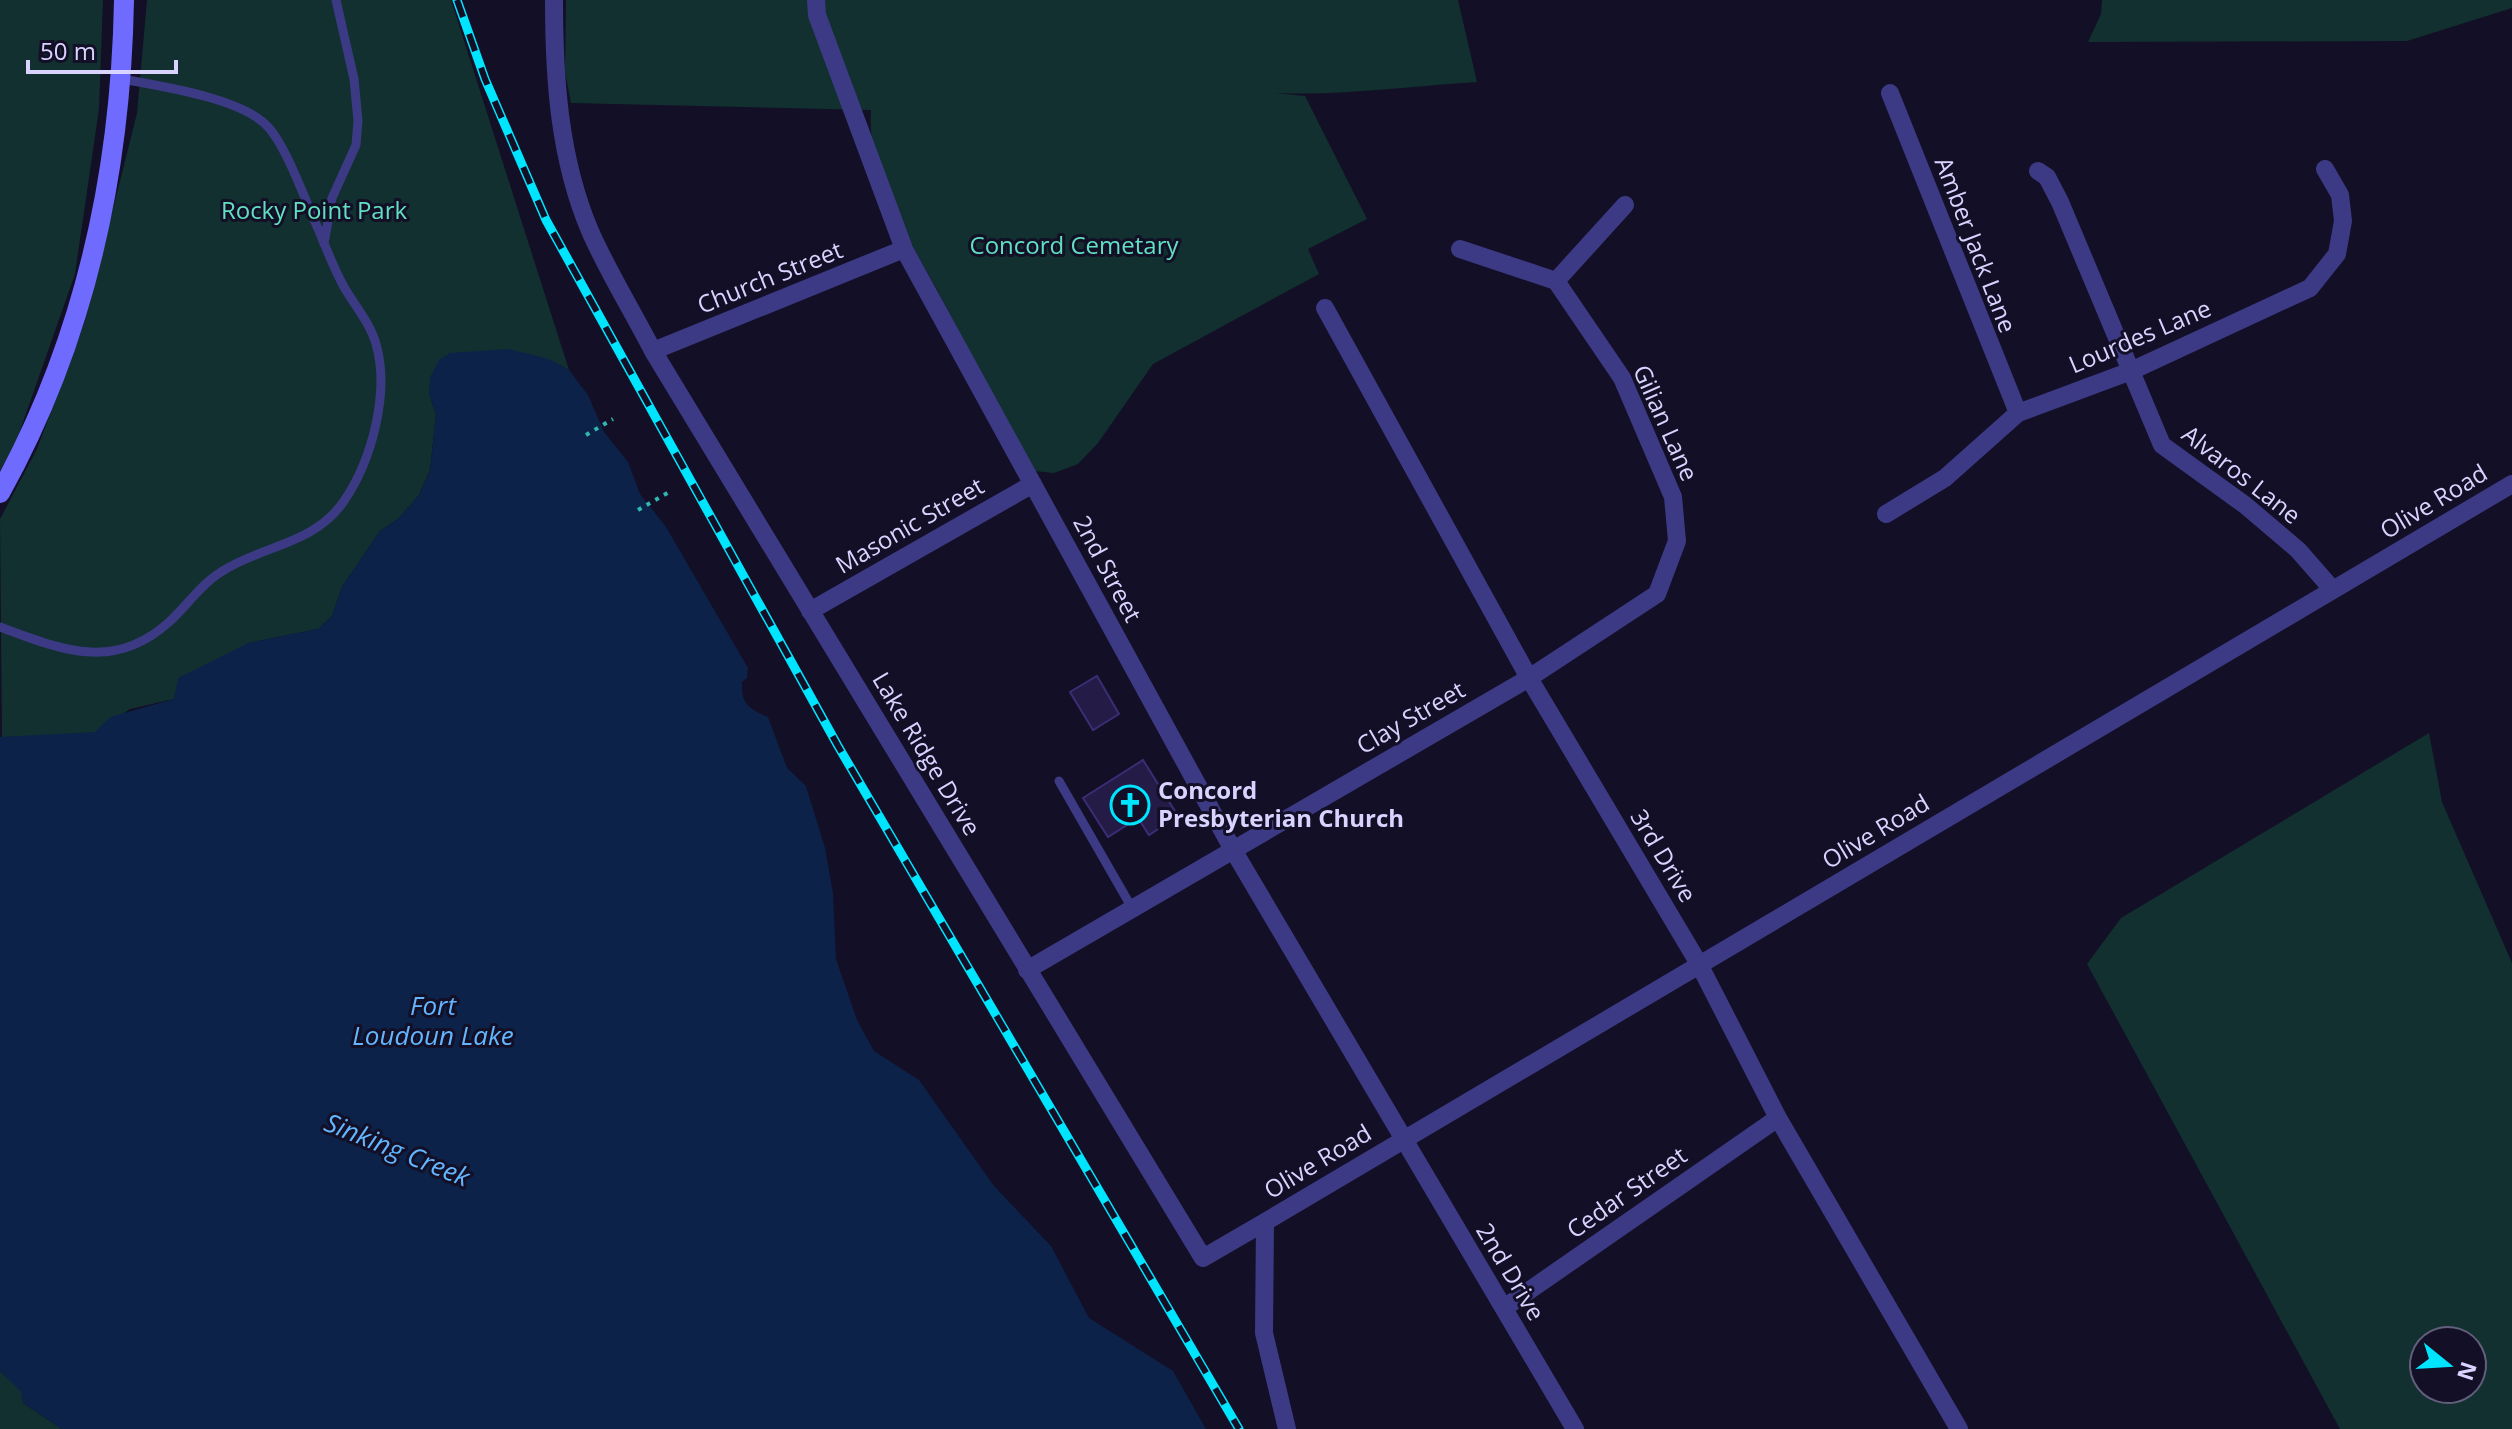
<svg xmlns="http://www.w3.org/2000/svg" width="2512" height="1429" font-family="'Open Sans',sans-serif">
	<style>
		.green { fill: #12302f; fill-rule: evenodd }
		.water { fill: #0c2248 }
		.building { fill: #241b47; stroke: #3b2d73; stroke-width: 2 }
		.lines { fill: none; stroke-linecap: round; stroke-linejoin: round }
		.path { stroke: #2fb8b0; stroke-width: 4; stroke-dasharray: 4 6; stroke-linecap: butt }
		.service { stroke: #3d3a85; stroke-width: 9 }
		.minor { stroke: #3d3a85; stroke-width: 18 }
		.secondary { stroke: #6f6bff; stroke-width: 20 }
		.rail-casing { stroke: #00e5ff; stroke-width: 9 }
		.rail { stroke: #130f26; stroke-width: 6; stroke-dasharray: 18; stroke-linecap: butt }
		.labels { text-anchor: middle; stroke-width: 6; stroke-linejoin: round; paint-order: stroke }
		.park-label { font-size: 24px; fill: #5fe0c0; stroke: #130f26 }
		.street-label { font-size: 24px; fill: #d9d4ff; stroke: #130f26 }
		.poi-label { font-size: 24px; font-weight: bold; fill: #d9d4ff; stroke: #130f26; text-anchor: start }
		.water-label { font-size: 26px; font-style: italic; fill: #62b6ff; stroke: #130f26 }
	</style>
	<rect width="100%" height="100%" fill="#130f26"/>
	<!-- green -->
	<path class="green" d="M0,0H103L99,109L75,274L16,442L0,471Z
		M147,0H451L569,370C523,344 499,354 450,353L431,376L429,393L436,415L430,470L419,495L399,518L380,531L342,587L332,616L318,629L248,643L174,699L130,709L95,733L2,738L0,519L37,449L85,321L137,113Z
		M566,0H1458L1477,82C1411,86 1341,96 1275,93L1305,96L1367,219L1308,249L1319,274L1153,364L1098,443L1078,464L1054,473L1034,471C1002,416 973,359 944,303C914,245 866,177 871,110L571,103L565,72Z
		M2102,0H2512V8L2407,41L2088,42L2101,14Z
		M2429,733L2442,802L2512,963V1429H2340L2087,964L2121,918ZM2424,1341H2472V1389H2424Z
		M0,1371L22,1392L23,1403L62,1429H0Z"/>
	<!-- water -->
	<path class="water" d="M509,349L549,359L569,370L588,395L604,432L628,462L640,494L666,527L748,668L747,678L742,682C741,704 749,709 768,717L787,768L806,786L825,848L833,893L836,959L857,1020L874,1051L919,1080L994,1186L1051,1246L1089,1318L1173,1371L1206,1429H62L23,1403L21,1392L0,1371V737L95,732L110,717L174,699L178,678L248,643L318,629L332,616L342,587L380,531L399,518L419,495L430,471L436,415L429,393L431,376L439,360L450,353Z"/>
	<!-- building -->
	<path class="building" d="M1097,676L1119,714L1093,730L1070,692Z
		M1143,760L1178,816L1149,835L1138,818L1108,837L1083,798Z"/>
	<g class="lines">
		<!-- path -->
		<path class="path" d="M586,435L613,419
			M638,510L669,492"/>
		<!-- service -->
		<path class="service" d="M324,244L332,198L356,145L358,121L354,79L336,0
			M0,627C62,650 114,672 169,622C186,607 201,584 221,572C262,545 314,545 344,501C372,460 390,392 376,344C370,323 355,306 344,287C334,269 327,250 319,231C307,205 287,148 269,128C244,98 159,86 122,79
			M1059,781L1132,908"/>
		<!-- minor -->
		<path class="minor" d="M554,0C554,78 559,158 590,231C608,272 633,312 653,351L1203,1258L1265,1222L1264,1333L1287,1429
			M816,0L817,15L904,249L1232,848L1575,1429
			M1890,93L2018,413
			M2038,171L2047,177L2060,202L2162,445L2245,505L2298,550L2333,590
			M1556,281L1625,205
			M1325,308L1529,678L1699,964L1778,1118L1959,1429
			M653,351L904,249
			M1886,514L1945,478L2018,413L2131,371L2310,288L2337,254L2343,221L2340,195L2325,169
			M810,611L1033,484
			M1027,970L1529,678L1657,594L1677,541L1673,497L1622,378L1556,281L1460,249
			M1265,1222L2512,484
			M1504,1308L1778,1118"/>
		<!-- secondary -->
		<path class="secondary" d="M0,493C85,340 121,174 124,0"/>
		<!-- rail casing -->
		<g class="rail-casing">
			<path id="rail" d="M457,0L485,79L546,220L838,746L1239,1429"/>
		</g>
		<!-- rail -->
		<use href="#rail" class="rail"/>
	</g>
	<!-- icons -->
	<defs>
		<g id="church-ring" transform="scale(2)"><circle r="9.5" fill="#130f26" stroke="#00e5ff" stroke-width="1.5"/><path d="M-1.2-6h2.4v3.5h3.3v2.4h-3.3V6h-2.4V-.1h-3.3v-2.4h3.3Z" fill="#00e5ff"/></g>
	</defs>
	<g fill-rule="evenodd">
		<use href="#church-ring" x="1130" y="805"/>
	</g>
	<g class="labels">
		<!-- park labels -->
		<g class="park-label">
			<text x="314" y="219">Rocky Point Park</text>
			<text x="1074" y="254">Concord Cemetary</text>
		</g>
		<!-- street labels -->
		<g class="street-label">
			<text transform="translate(1975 245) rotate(69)" y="8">Amber Jack Lane</text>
			<text transform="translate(770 278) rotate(-22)" y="8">Church Street</text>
			<text transform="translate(2140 337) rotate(-23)" y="8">Lourdes Lane</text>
			<text transform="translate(1665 423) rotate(66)" y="8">Gilian Lane</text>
			<text transform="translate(2241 475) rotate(38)" y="8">Alvaros Lane</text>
			<text transform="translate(2434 502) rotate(-31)" y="8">Olive Road</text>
			<text transform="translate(910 526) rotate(-30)" y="8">Masonic Street</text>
			<text transform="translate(1107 569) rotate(62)" y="8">2nd Street</text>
			<text transform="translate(1411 718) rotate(-30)" y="8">Clay Street</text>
			<text transform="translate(926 754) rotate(59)" y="8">Lake Ridge Drive</text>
			<text transform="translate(1876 832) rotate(-31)" y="8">Olive Road</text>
			<text transform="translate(1663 856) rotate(59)" y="8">3rd Drive</text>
			<text transform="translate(1318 1162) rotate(-31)" y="8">Olive Road</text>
			<text transform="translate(1627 1193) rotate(-35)" y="8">Cedar Street</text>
			<text transform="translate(1510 1272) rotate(59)" y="8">2nd Drive</text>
		</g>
		<!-- poi labels -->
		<g class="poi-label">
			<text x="1158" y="799">Concord<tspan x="1158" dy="28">Presbyterian Church</tspan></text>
		</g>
		<!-- water labels -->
		<g class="water-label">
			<text x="433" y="1015">Fort<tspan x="433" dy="30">Loudoun Lake</tspan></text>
			<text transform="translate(397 1150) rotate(22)" y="9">Sinking Creek</text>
		</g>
	</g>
	<!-- north arrow -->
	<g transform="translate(2448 1365) rotate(108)"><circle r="38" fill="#130f26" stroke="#625e7d" stroke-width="2"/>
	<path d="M0-6L14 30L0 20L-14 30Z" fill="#00e5ff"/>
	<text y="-12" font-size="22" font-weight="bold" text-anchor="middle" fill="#d9d4ff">N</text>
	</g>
	<!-- scale -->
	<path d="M28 60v12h148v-12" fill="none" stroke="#d9d4ff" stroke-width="4"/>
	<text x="40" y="60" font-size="24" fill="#d9d4ff" stroke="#130f26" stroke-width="6" paint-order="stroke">50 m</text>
</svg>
